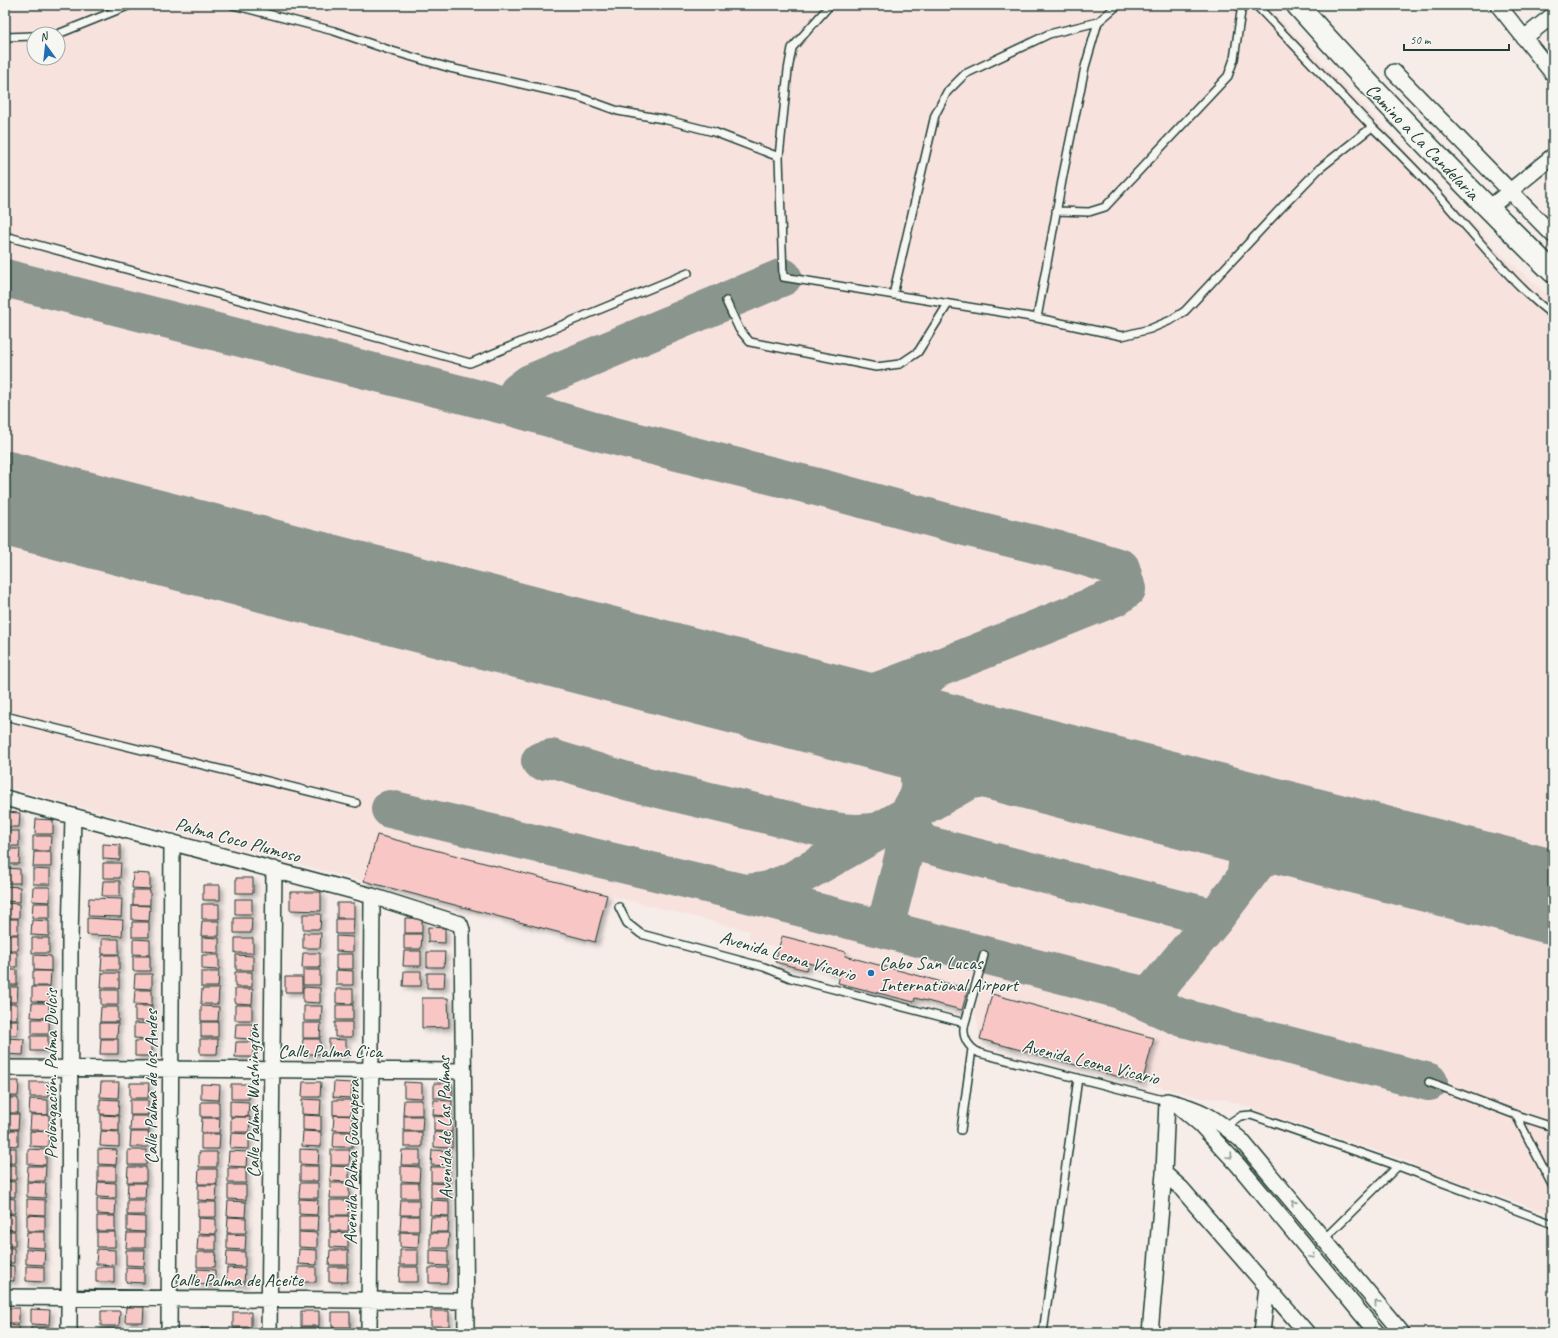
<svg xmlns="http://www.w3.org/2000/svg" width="1558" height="1338" font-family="Caveat,sans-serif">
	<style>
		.built { fill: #f7e2de; fill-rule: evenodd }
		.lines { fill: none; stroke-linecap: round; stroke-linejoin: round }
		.taxiway { stroke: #8a958e; stroke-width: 38 }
		.runway { stroke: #8a958e; stroke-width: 94 }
		.building { fill: #f8c7c5; stroke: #1f3d34; filter: url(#shadow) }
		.lane-casing { stroke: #1f3d34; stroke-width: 10 }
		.street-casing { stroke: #1f3d34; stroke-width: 18 }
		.secondary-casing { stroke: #1f3d34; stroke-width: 24 }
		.lane { stroke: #f6f6f2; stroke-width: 7 }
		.street { stroke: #f6f6f2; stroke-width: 15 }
		.secondary { stroke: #f6f6f2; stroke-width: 21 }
		.oneway { stroke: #8a9a93 }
		.poi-dot { fill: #1f6fb2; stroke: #f6f6f2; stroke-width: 1.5 }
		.labels { text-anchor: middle; stroke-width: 3; stroke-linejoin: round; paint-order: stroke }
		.street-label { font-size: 19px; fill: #1f3d34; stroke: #f6f6f2 }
		.poi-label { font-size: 19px; fill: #1f3d34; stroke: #f6f6f2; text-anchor: start }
	</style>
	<defs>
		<filter id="shadow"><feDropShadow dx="3.5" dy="3.5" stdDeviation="2" flood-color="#0004"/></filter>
	</defs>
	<rect width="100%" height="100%" fill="#f6ede9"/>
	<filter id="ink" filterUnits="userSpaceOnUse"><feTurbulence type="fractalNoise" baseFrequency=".025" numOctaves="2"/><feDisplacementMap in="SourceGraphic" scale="8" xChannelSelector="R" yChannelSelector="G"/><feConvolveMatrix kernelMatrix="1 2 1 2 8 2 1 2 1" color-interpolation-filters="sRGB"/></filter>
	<g filter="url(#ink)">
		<!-- built -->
		<path class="built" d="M5,5H1266L1369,111L1497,250L1553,300V1215L1413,1166L1414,1164L1407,1161L1224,1099L1202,1098L980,1039L975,1010L980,992L845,956L846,952L782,936L779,948L750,940L749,931L608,895L595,942L5,787ZM34,34H58V58H34Z"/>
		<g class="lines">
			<!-- taxiway -->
			<path class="taxiway" d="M783,277L530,383L518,392L511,407L594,431L825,489L965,527L1075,554L1121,568L1127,589L1118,596L939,668C917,679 910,708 927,726C934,734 944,739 953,743
				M5,278L511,407
				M740,688L764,707L880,736C920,749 932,787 904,818
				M795,702C846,709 892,685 939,668
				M540,761L551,758L630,782L834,831C852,834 866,834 884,830
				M1198,806C1234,822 1255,833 1245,877
				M390,809L740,892L1117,989L1180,1017L1429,1082
				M913,813C911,827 913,834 924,844L1215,918
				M746,893L765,891L789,882L968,781L1011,770L1061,771
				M897,932L890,925L888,916L912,822
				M1118,989L1144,995L1155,990L1215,918L1256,864L1266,856L1282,849L1314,841L1329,840"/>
			<!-- runway -->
			<path class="runway" d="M5,498L1553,897"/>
		</g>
		<!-- building -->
		<path class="building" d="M5,812L20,813L19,827H5Z
			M36,819L53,820V834H35Z
			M5,831H19V846H5Z
			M377,835L607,895L595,942L364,881Z
			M33,836H51L50,851H33Z
			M103,844L120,845V860L103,859Z
			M5,849H20L19,864H5Z
			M34,852H51V867H33Z
			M103,863H121L120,878H103Z
			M5,868L20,869V883H5Z
			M33,869L50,870V884H33Z
			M133,873L150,874V889L132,888Z
			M236,878H253V893H236Z
			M103,881H120V896H102Z
			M203,885H220V900H203Z
			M5,886L20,887V902L5,901Z
			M33,887H50V902L32,901Z
			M133,890H150V905H133Z
			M290,892H321V911L290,910Z
			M89,898L122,899L121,917L88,916Z
			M235,899H252V914H235Z
			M5,903L19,904V918H5Z
			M33,903H50V918H32Z
			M337,903H354V918H337Z
			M202,904H219V919H202Z
			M132,905L150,906L149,921L132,920Z
			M303,914H321L320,929H303Z
			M87,918L123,920L122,936L87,935Z
			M234,918H252L251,933H234Z
			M405,918H422V933H405Z
			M5,919H18V934H5Z
			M336,919H354L353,934H336Z
			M32,920L49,921V936L31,935Z
			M202,921H219V936H201Z
			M132,922H149V937H132Z
			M428,927L445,928V943L428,942Z
			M303,933H321L320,948H303Z
			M404,934H422L421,949H404Z
			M5,935H18V950H5Z
			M336,936L353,937V952L336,951Z
			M782,936L846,952L845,956L968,989L962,1010L915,998L914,1002L838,983L840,975L827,971V968L808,963L806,970L775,962Z
			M202,937L219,938V953L202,952Z
			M32,938H49V953H32Z
			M235,938H253V953H235Z
			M102,939H119V954H102Z
			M133,939L150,940V955L133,954Z
			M404,951H421V966H403Z
			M5,952H17V967H5Z
			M427,952H445L444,967H427Z
			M303,953H320V968H302Z
			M336,954H353V969H336Z
			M34,955L51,956V971L34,970Z
			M102,955H119V970H101Z
			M202,955H219V970L202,969Z
			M236,955L253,956V970H236Z
			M133,956H150V971H133Z
			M5,970H17V985H5Z
			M303,970H320V985H303Z
			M336,970L353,971V985H336Z
			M33,971H51L50,986H33Z
			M404,971H421V986H403Z
			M201,972H219L218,987H201Z
			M235,972H252V987H235Z
			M102,973H119V988H101Z
			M427,973H445L444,988H427Z
			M135,974H152V989L134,988Z
			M285,977H302V992H285Z
			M5,987H18L17,1002H5Z
			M32,987H50L49,1002L32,1001Z
			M303,987L320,988V1003L303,1002Z
			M202,989H219L218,1004H201Z
			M235,989H253L252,1004L235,1003Z
			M336,989H353V1004L336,1003Z
			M101,990H118V1005H101Z
			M135,990H152V1005L134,1004Z
			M992,994L1154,1038L1142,1083L980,1039Z
			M422,998H448L449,1027L422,1028Z
			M32,1003H49V1018L31,1017Z
			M5,1004H17V1019H5Z
			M235,1005H252V1020H235Z
			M336,1005H353V1020H336Z
			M135,1006H152V1021H135Z
			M201,1006L219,1007L218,1021H201Z
			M304,1006H322L321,1021H304Z
			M101,1007H118V1022H100Z
			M32,1019H49V1034H32Z
			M5,1020H18L17,1035H5Z
			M201,1022H218V1037H201Z
			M335,1022H352V1037H335Z
			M100,1023H118L117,1038H100Z
			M134,1023L152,1024L151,1039L134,1038Z
			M303,1023H321L320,1038H303Z
			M236,1024H253L252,1039L235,1038Z
			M31,1036H48V1051H31Z
			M5,1038L24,1039L23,1055L5,1054Z
			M101,1039H118V1054H100Z
			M200,1039H218L217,1054H200Z
			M303,1039H320V1054H302Z
			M329,1039L346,1040V1055L329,1054Z
			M135,1041H152V1056H135Z
			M236,1042H253V1057H235Z
			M5,1081H19L18,1096H5Z
			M30,1082H49L48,1097H30Z
			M101,1082H119L118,1098L100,1097Z
			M303,1082H321L320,1097H302Z
			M334,1082L352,1083L351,1098L333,1097Z
			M404,1082L422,1083V1098L404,1097Z
			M130,1083H149L148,1098H130Z
			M434,1083H452V1098H434Z
			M201,1084L220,1085L219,1100L201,1099Z
			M231,1084H249V1099H231Z
			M5,1098H18V1113H5Z
			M30,1099L48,1100V1115L29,1114Z
			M100,1099L119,1100L118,1115L100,1114Z
			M302,1099L321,1100L320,1115L302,1114Z
			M130,1100H148V1115H130Z
			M333,1100H351V1115H333Z
			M404,1100H422V1115H403Z
			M434,1100L452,1101L451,1116L433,1115Z
			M230,1101L249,1102L248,1117L230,1116Z
			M201,1102H219V1117H201Z
			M5,1114H19L18,1129H5Z
			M31,1115H49V1130H30Z
			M101,1115L119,1116V1131L101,1130Z
			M303,1115L321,1116V1131L303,1130Z
			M334,1115L352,1116V1131L333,1130Z
			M131,1116H149V1131H130Z
			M404,1116H423L422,1131H404Z
			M434,1116L452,1117V1132L434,1131Z
			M231,1117H250L249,1132H231Z
			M202,1118H220L219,1133H201Z
			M5,1130H18V1146L5,1145Z
			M30,1131L49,1132L48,1147L30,1146Z
			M101,1131L119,1132V1147L100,1146Z
			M303,1131L321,1132V1147L302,1146Z
			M131,1132H149L148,1147H130Z
			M334,1132H352V1147H333Z
			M404,1132H422V1147H404Z
			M434,1132L452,1133V1148L434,1147Z
			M231,1133L249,1134V1149L230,1148Z
			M201,1134H220L219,1149H201Z
			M5,1148H16V1163H5Z
			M28,1149L46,1150V1165L28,1164Z
			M98,1149L117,1150L116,1165L98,1164Z
			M300,1149L319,1150L318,1165L300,1164Z
			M128,1150H146V1165H128Z
			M331,1150H350L349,1165H331Z
			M402,1150H420V1165H401Z
			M432,1150L450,1151V1166L431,1165Z
			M229,1151L247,1152L246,1167L228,1166Z
			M199,1152H217V1167H199Z
			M5,1165H16V1180H5Z
			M28,1166H46L45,1181H27Z
			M98,1166H116V1181H98Z
			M300,1166H318V1181H300Z
			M331,1166L349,1167V1182L330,1181Z
			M401,1166L420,1167L419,1182L401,1181Z
			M128,1167H146V1182H127Z
			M431,1167H450L449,1182H431Z
			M228,1168H246V1183H228Z
			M199,1169H217V1184H198Z
			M5,1181L15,1182V1197L5,1196Z
			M27,1182L46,1183L45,1198L27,1197Z
			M98,1182L116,1183V1198L97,1197Z
			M128,1183H146L145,1198H127Z
			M300,1183H318V1198H299Z
			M331,1183H349V1198H330Z
			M401,1183H419V1198H401Z
			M431,1183L449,1184V1199L431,1198Z
			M198,1185H217L216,1201L198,1200Z
			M228,1185H246V1200L228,1199Z
			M5,1198L15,1199V1213H5Z
			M27,1199L45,1200V1215L27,1214Z
			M97,1199L116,1200L115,1215L97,1214Z
			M299,1199L318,1200L317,1215L299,1214Z
			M127,1200H145V1215H127Z
			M330,1200H349L348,1215H330Z
			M401,1200H419V1215H400Z
			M431,1200L449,1201V1216L430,1215Z
			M228,1201L246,1202L245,1217L227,1216Z
			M198,1202H216V1217H198Z
			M5,1214L15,1215V1230L5,1229Z
			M27,1215L45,1216V1231H27Z
			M97,1216H115V1231H97Z
			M127,1216L145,1217V1232L127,1231Z
			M299,1216H318L317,1231H299Z
			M330,1216H349L348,1231H330Z
			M401,1216H419V1231H400Z
			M228,1217L246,1218V1233H227Z
			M431,1217H449L448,1232H430Z
			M198,1218L216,1219V1234L198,1233Z
			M5,1231H15V1246H5Z
			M27,1232H45V1248L26,1247Z
			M97,1232H115V1247H97Z
			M299,1232L317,1233V1248L299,1247Z
			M330,1232L348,1233V1248L330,1247Z
			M400,1232L419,1233L418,1248L400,1247Z
			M127,1233H145V1248H126Z
			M430,1233H449L448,1248H430Z
			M227,1234L246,1235L245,1250L227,1249Z
			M198,1235H216V1250H197Z
			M5,1248H14V1263H5Z
			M26,1249L45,1250L44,1265L26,1264Z
			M97,1249L115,1250V1265L96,1264Z
			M299,1249L317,1250V1265L298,1264Z
			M126,1250H145L144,1266L126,1265Z
			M330,1250H348V1265H329Z
			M400,1250H418V1265H400Z
			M430,1250L448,1251V1266L430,1265Z
			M227,1251L245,1252V1267L226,1266Z
			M197,1252H216L215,1267H197Z
			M5,1265L14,1266V1281L5,1280Z
			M26,1266L44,1267V1282L26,1281Z
			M96,1267H114V1282H96Z
			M126,1267L144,1268V1283L126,1282Z
			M298,1267H316V1282H298Z
			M329,1267H348L347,1282H329Z
			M400,1267H418V1282H399Z
			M227,1268L245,1269L244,1284L226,1283Z
			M429,1268H448L447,1283H429Z
			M197,1269L215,1270V1285L197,1284Z
			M126,1307H144L143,1322H125Z
			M5,1308H19V1323H5Z
			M31,1309L50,1310L49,1325L31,1324Z
			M101,1311H120L119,1326H101Z
			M301,1311H319V1326H301Z
			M431,1311H449V1326H431Z
			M233,1312H251V1327H233Z
			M332,1312H350V1327H332Z
			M5,1325L19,1326V1333H5Z
			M31,1327H49V1333H31Z
			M301,1327H319V1333H300Z
			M133,1328L151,1329V1333H133Z
			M201,1328L219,1329V1333H201Z
			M332,1328L350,1329V1333H332Z
			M431,1328L449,1329V1333H430Z
			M100,1329H118V1333H100Z
			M233,1329H251V1333H232Z"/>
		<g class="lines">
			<!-- lane casing -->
			<g class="lane-casing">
				<path id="lane" d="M233,5L334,31L392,51L450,68L579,97L618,111L663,119L714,132L779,157
					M830,5L792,48L788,70L779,157L783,277L1037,318L1122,336L1150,329L1171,320L1185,311L1282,207L1319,169L1372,127C1404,157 1433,188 1461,221C1490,253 1518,289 1553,315
					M1256,5L1372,127
					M58,34L130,5
					M5,37L34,36
					M1056,211L1089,212L1105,207L1228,76L1234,59L1242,5
					M5,236L470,363L688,273
					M893,295L935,115L947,92L965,74L1049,34L1098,22
					M726,301L739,329L750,342L876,367L900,364L918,352L948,304
					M1037,318L1063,175L1085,67L1098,22L1118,5
					M5,716L356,803
					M619,907L627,923L641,934L764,967L791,978L965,1023C961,1036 968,1047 979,1053L1167,1101
					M965,1023L984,955
					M1429,1082L1516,1115L1553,1127
					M1516,1115L1553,1187
					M1224,1127L1240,1116L1251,1115L1398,1166L1553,1224
					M961,1130L972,1049
					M1324,1239L1398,1166
					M1043,1333L1078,1078"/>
			</g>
			<!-- street casing -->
			<g class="street-casing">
				<path id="street" d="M1498,5L1553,74
					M1524,38L1553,15
					M1394,72L1553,235
					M1488,209L1553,156
					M5,798L372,896L460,924L462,930L466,1333
					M5,1068L463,1071
					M1180,1107L1200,1124L1238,1165L1377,1333
					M1164,1173L1181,1188L1307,1333
					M5,1297L466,1301
					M69,1333L70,939L73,816
					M169,1333L172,842
					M269,1333L274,869
					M369,1333L372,896
					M1150,1333L1164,1173L1167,1101C1201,1109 1214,1117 1241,1140L1402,1333
					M1262,1333L1267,1286"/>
			</g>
			<!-- secondary casing -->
			<g class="secondary-casing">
				<path id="secondary" d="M1297,5C1379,97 1465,186 1553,272"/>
			</g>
			<!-- lane -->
			<use href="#lane" class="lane"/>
			<!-- street -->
			<use href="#street" class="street"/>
			<!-- secondary -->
			<use href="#secondary" class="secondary"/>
		</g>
		<!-- one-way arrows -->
		<defs><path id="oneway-chevron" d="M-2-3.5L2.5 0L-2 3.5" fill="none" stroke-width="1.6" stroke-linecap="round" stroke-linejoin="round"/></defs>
		<g class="oneway">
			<use href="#oneway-chevron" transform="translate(1230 1156) rotate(47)"/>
			<use href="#oneway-chevron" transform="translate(1294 1203) rotate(-129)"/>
			<use href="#oneway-chevron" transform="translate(1313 1256) rotate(50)"/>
			<use href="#oneway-chevron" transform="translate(1377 1303) rotate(-130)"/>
		</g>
	</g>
	<!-- markers -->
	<circle class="poi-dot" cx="871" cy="973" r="4"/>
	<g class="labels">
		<!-- street labels -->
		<g class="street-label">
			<text transform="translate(1423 141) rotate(46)" y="7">Camino a La Candelaria</text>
			<text transform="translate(238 839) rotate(15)" y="7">Palma Coco Plumoso</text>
			<text transform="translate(788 955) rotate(16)" y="7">Avenida Leona Vicario</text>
			<text x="330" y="1057">Calle Palma Cica</text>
			<text transform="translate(1091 1061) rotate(14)" y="7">Avenida Leona Vicario</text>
			<text transform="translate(50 1074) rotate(-90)" y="7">Prolongación. Palma Dulcis</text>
			<text transform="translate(150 1087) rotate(-90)" y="7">Calle Palma de los Andes</text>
			<text transform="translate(252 1101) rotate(-90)" y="7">Calle Palma Washington</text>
			<text transform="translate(444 1128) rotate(-91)" y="7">Avenida de Las Palmas</text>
			<text transform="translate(351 1162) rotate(-89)" y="7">Avenida Palma Guarapera</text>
			<text x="236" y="1286">Calle Palma de Aceite</text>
		</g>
		<!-- poi labels -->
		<g class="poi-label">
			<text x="879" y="969">Cabo San Lucas<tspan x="879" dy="22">International Airport</tspan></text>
		</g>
	</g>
	<!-- margin -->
	<rect width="1558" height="1338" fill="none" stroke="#f6f6f2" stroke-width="20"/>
	<rect x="10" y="10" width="1538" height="1318" fill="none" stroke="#1f3d34" stroke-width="1.5" filter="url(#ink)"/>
	<!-- north arrow -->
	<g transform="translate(46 46) rotate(345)"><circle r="19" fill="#f6f6f2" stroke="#a0aca6"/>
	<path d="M0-3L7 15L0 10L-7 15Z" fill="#1f6fb2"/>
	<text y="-6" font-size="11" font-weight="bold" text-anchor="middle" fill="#1f3d34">N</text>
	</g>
	<!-- scale -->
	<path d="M1404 44v6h105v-6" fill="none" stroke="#1f3d34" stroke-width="2"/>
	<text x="1410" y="44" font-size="12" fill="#1f3d34" stroke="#f6f6f2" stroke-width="3" paint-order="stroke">50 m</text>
</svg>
